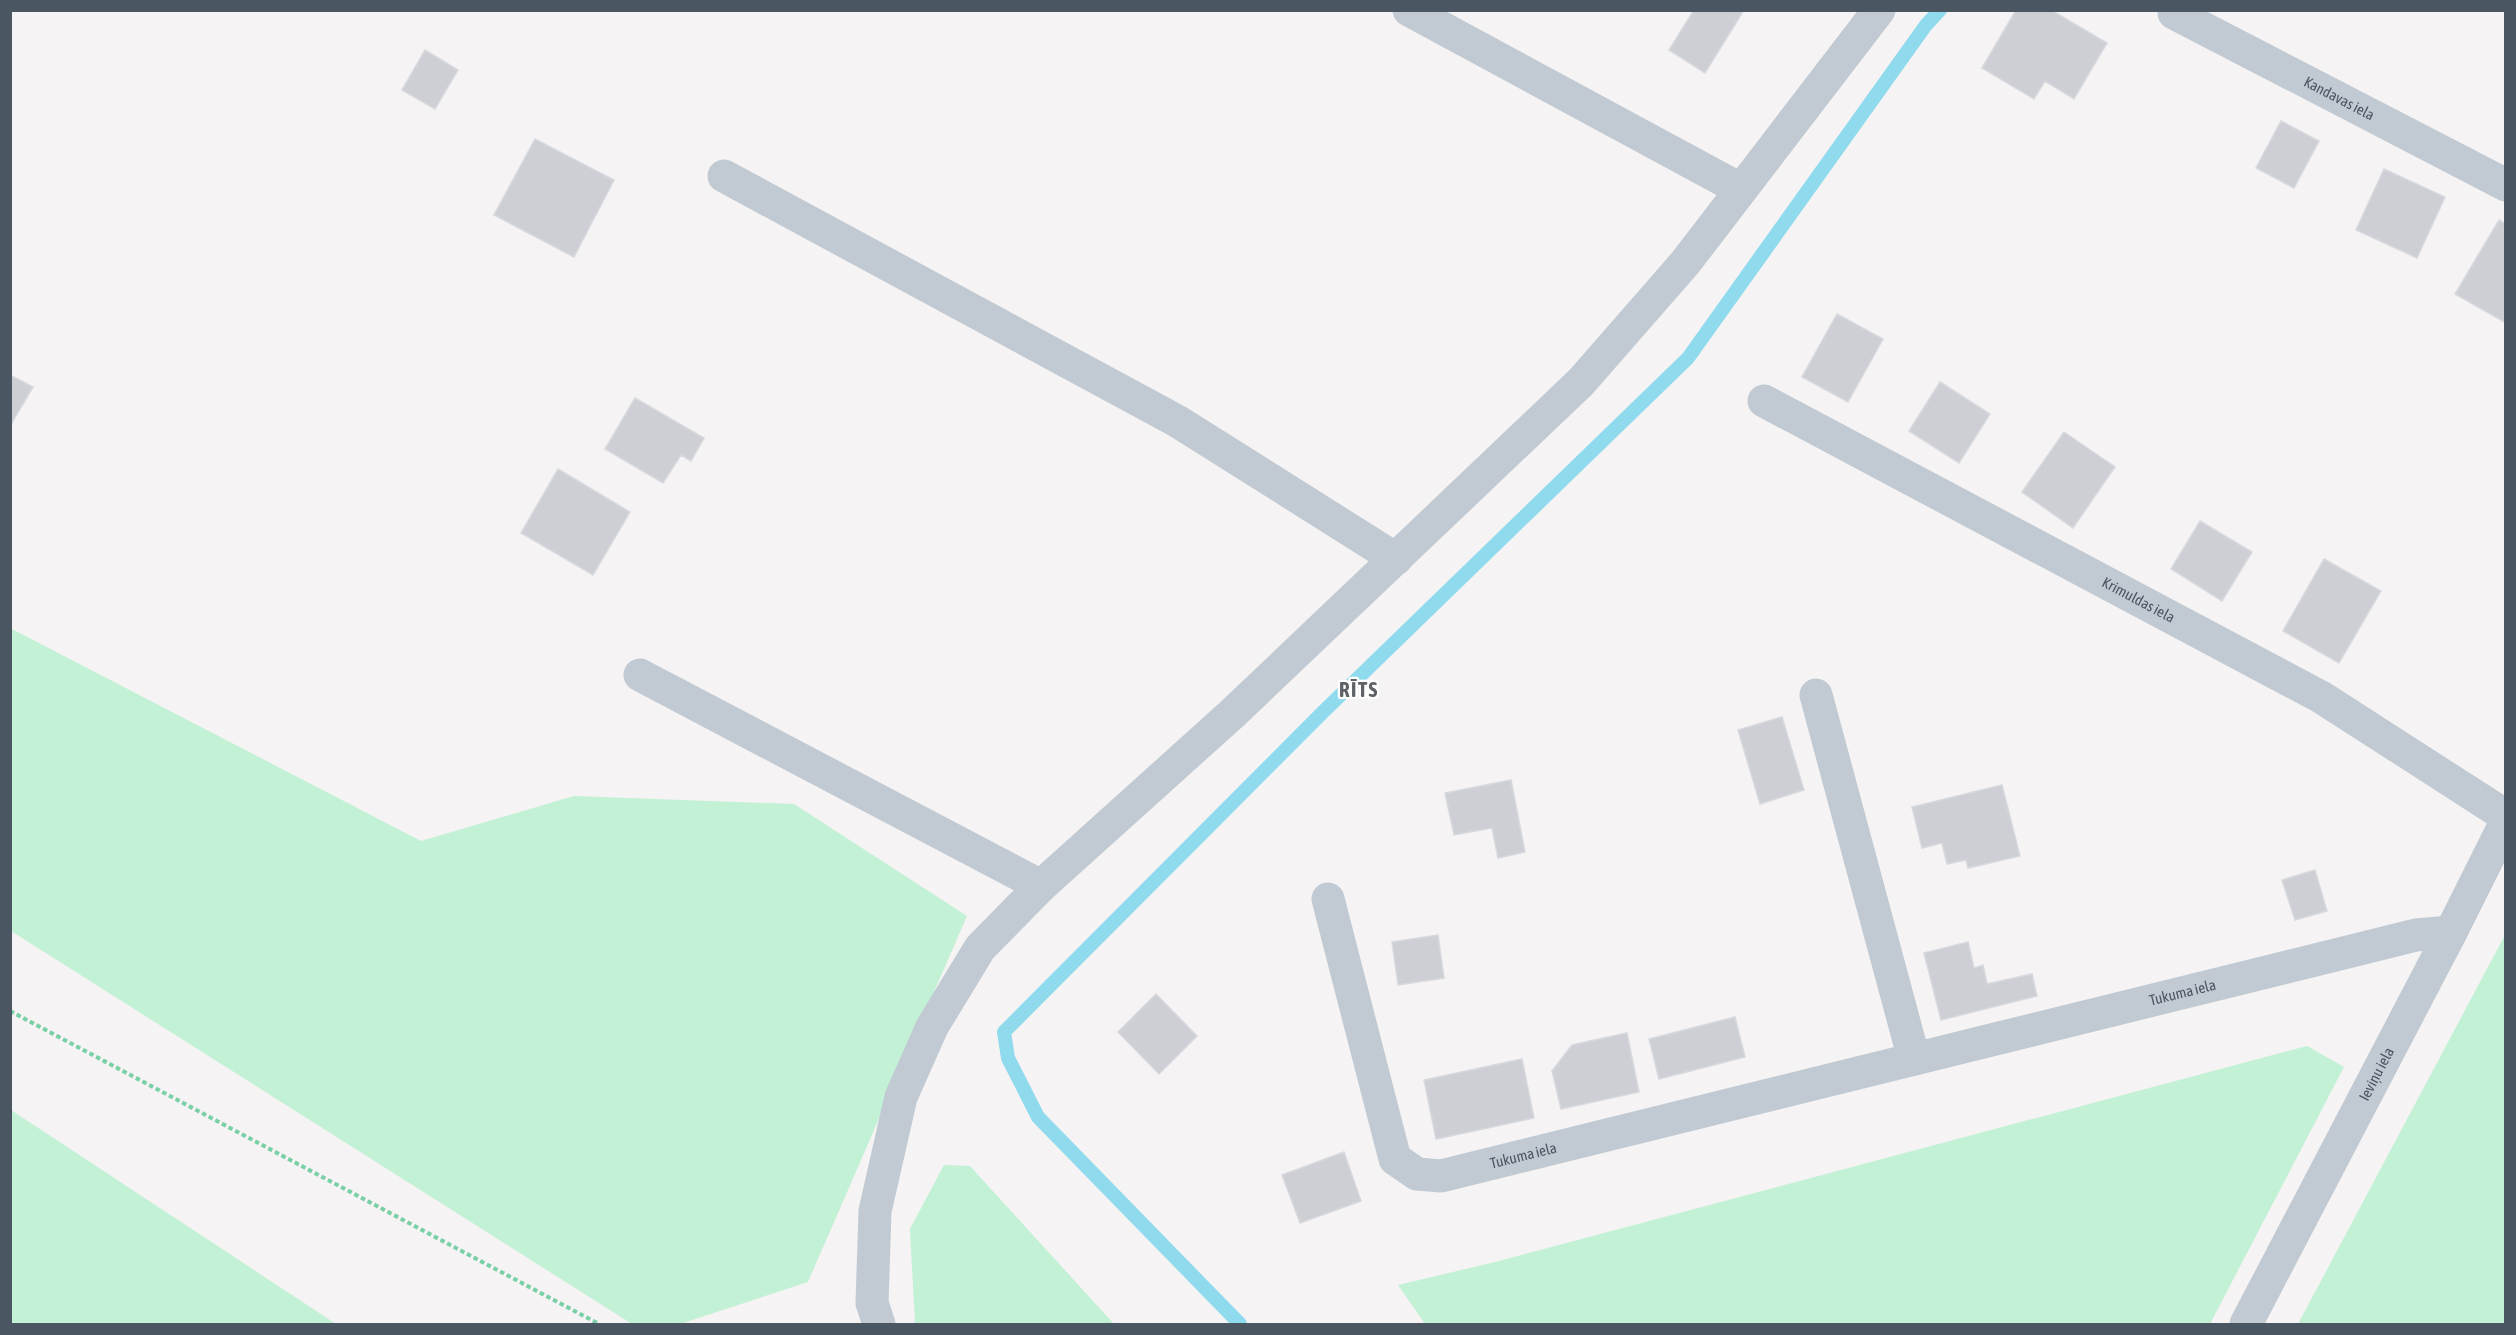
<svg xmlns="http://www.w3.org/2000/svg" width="2516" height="1335" font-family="'Asap Condensed',sans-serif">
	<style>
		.green { fill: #c3f1d5 }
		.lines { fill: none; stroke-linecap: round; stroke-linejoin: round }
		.stream { stroke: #90daee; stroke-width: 14 }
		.building { fill: #cdcfd5; stroke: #d7d9de; stroke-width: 1.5 }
		.path { stroke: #7ad0a6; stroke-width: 4; stroke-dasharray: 4.5 3; stroke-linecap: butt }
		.minor { stroke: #c1cad2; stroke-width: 33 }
		.labels { text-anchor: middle; stroke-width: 4.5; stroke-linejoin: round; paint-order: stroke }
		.street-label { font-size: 15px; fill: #4a5661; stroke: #fff }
		.district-label { font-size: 21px; font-weight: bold; letter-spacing: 1.5px; fill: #5f6368; stroke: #fff }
	</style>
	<rect width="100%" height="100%" fill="#f5f3f3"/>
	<!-- green -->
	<path class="green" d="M10,628L421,841L574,796L794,804L967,916L808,1282L680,1324H632L11,931Z
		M2505,935V1324H2298Z
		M2307,1046L2344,1067L2210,1324H1425L1398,1285L1495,1262Z
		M11,1110L336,1324H11Z
		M944,1165L970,1166L1114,1324H915L910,1229Z"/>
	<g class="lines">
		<!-- stream -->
		<path class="stream" d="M1240,1324L1038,1117L1008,1058L1004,1032L1324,711L1688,358L1926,25L1940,10"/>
	</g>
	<!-- building -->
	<path class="building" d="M1694,10H1744L1705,73L1669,50Z
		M2016,10H2051L2107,43L2074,99L2045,81L2034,99L1982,68Z
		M425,50L458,70L435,109L402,90Z
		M2281,121L2319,141L2294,188L2256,168Z
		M535,139L614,180L574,257L494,215Z
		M2384,169L2445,197L2417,258L2356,230Z
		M2499,220L2506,224V323L2455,294Z
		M1837,314L1883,339L1848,402L1802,377Z
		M10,375L33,387L10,426Z
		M1940,382L1990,414L1959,463L1909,431Z
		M635,398L704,438L691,461L681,455L663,483L605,449Z
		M2064,432L2115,467L2073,528L2022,492Z
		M558,469L630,512L593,575L521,533Z
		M2200,521L2252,552L2222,601L2171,569Z
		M2324,559L2381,591L2339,663L2283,631Z
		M1782,717L1804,790L1760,804L1738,730Z
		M1511,780L1525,852L1498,858L1492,828L1454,835L1445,793Z
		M2002,785L2020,856L1968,868L1966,860L1947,864L1942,843L1922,848L1912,807Z
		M2315,870L2327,911L2295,920L2282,880Z
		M1438,935L1444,978L1398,985L1392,942Z
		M1968,942L1974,968L1983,965L1987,984L2032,974L2037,996L1941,1020L1924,953Z
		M1156,994L1197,1036L1159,1074L1118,1032Z
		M1735,1017L1745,1057L1659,1079L1649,1039Z
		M1627,1033L1639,1092L1561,1109L1552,1071L1572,1045Z
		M1522,1059L1534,1118L1436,1139L1424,1080Z
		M1344,1152L1361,1201L1300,1223L1282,1175Z"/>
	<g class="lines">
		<!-- path -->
		<path class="path" d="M10,1011L599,1324"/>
		<!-- minor -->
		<g class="minor">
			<path d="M1409,10L1740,189"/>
			<path id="s1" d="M2174,13L2506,185"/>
			<path d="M724,176L1177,421L1396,559"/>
			<path id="s2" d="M1764,401L2321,697L2506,816"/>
			<path d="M640,675L1041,886"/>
			<path d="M1816,695L1914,1059"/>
			<path id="s3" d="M1328,899L1395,1159L1417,1174L1441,1176L2416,935L2451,932"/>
			<path d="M879,1324L872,1303L875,1211L901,1097L932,1027L980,948L1041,886L1233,713L1581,382L1685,263L1879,10"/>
			<path id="s4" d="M2246,1324L2451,932L2506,822"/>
		</g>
	</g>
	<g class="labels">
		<!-- street labels -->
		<g class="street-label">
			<text dy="5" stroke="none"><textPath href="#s1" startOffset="186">Kandavas iela</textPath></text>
			<text dy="5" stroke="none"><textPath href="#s2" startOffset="424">Krimuldas iela</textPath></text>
			<text dy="5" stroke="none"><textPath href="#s3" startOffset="1083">Tukuma iela</textPath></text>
			<text dy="5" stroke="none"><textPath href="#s4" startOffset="282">Ieviņu iela</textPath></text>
			<text dy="5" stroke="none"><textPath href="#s3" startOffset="404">Tukuma iela</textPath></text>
		</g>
		<!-- district labels -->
		<g class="district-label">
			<text x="1359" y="697">RĪTS</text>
		</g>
	</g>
	<!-- border -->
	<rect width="2516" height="1335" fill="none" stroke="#4a5661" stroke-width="24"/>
</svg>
